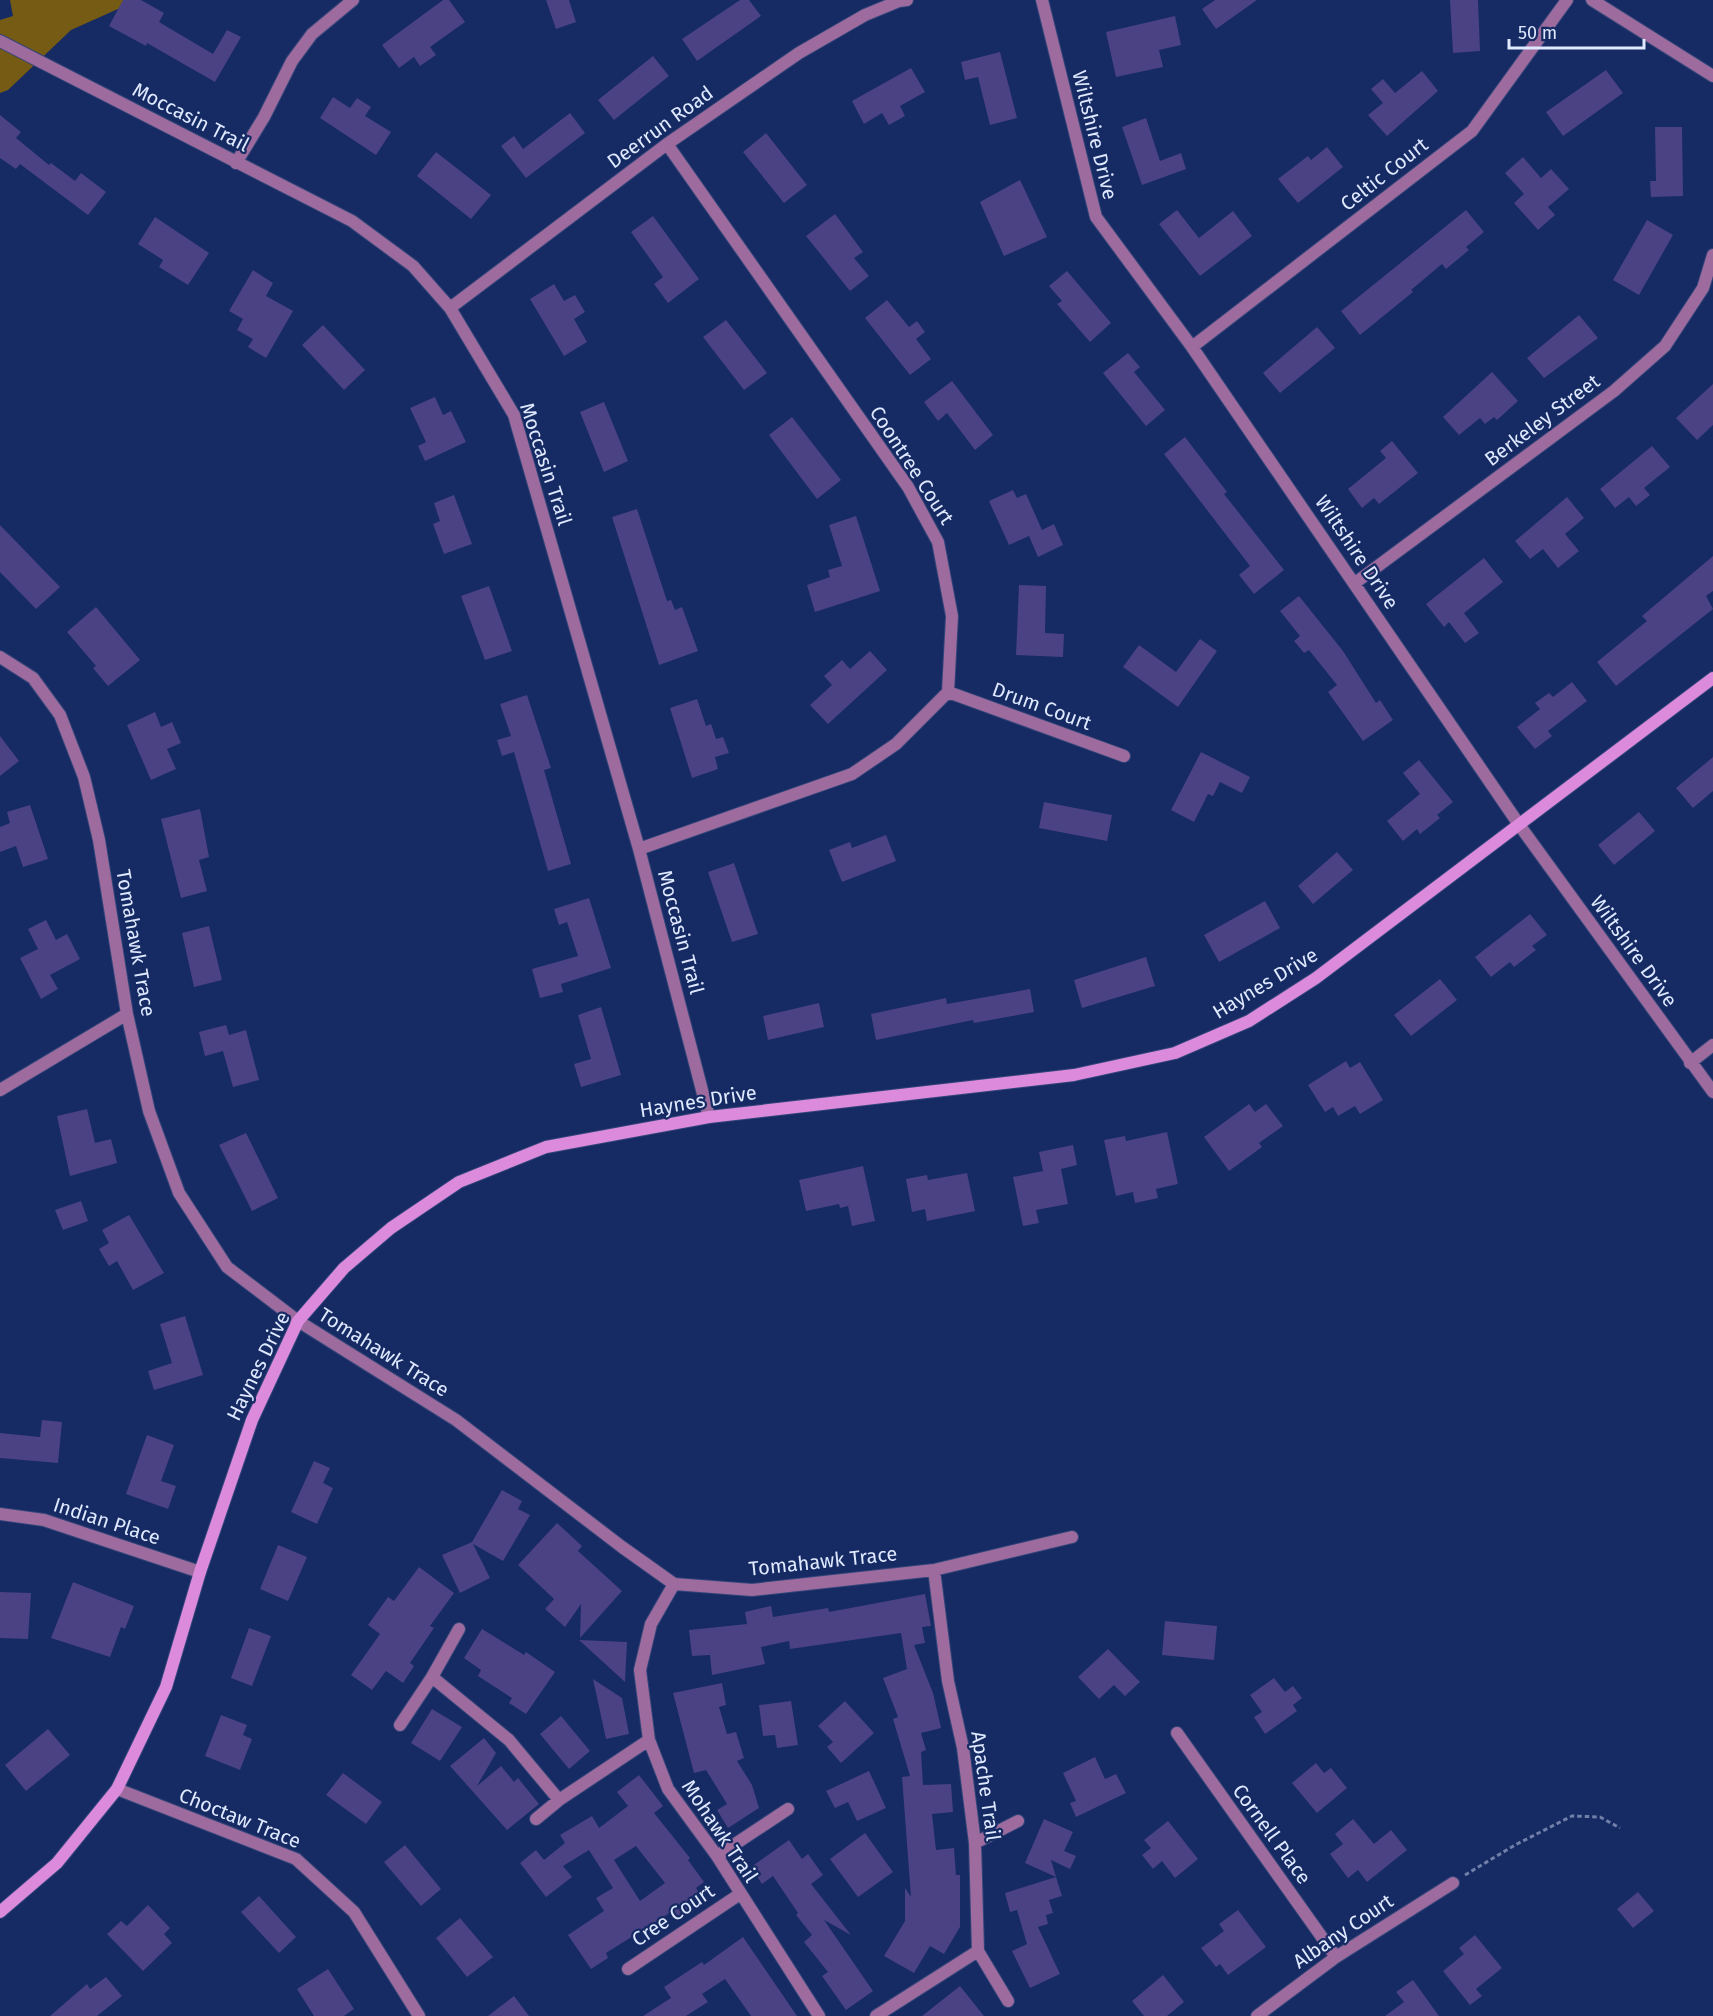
<svg xmlns="http://www.w3.org/2000/svg" width="1713" height="2016" font-family="'Fira Sans',sans-serif">
	<style>
		.forest { fill: #765b14 }
		.building { fill: #4a4283; fill-rule: evenodd }
		.lines { fill: none; stroke-linecap: round; stroke-linejoin: round }
		.street-casing { stroke: #324579; stroke-width: 14 }
		.secondary-casing { stroke: #324579; stroke-width: 14 }
		.path { stroke: #7180a9; stroke-width: 3; stroke-dasharray: 4.5 3; stroke-linecap: butt }
		.street { stroke: #9d6b9d; stroke-width: 12 }
		.secondary { stroke: #db8adc; stroke-width: 12 }
		.labels { text-anchor: middle; stroke-width: 4.5; stroke-linejoin: round; paint-order: stroke }
		.street-label { font-size: 20px; fill: #dfe9ff; stroke: #162a63 }
	</style>
	<rect width="100%" height="100%" fill="#162a63"/>
	<!-- forest -->
	<path class="forest" d="M10,0H138L71,30L8,90L0,93V20L13,16Z"/>
	<!-- building -->
	<path class="building" d="M123,0H141L164,13L159,22L213,54L227,30L241,37L215,82L147,43L146,46L109,26Z
		M443,0H449L465,22L430,47L436,55L420,66L414,57L399,68L382,45Z
		M546,0H569L576,22L556,29Z
		M740,0H749L761,16L697,61L682,39Z
		M1215,0H1257L1216,29L1202,9Z
		M1450,0H1478L1480,51L1453,53Z
		M1175,16L1181,45L1159,50L1163,67L1116,77L1106,32Z
		M1000,52L1017,118L990,125L978,77L965,80L961,62Z
		M653,56L669,76L614,120L598,100Z
		M911,68L925,92L900,106L905,116L889,125L882,113L864,124L852,101Z
		M1606,70L1623,93L1563,136L1546,112Z
		M1422,71L1438,91L1387,136L1368,115L1383,103L1371,89L1383,79L1395,93Z
		M333,97L350,108L357,98L371,107L365,116L391,132L376,155L320,118Z
		M570,113L585,133L526,178L501,146L514,136L523,149Z
		M0,115L21,132L16,138L49,165L51,163L75,181L81,173L106,192L88,215L20,164L16,169L0,158Z
		M1146,118L1160,161L1181,153L1186,169L1142,185L1122,127Z
		M1655,127H1682L1683,196L1651,197L1650,181H1656Z
		M766,133L807,185L784,203L743,152Z
		M1327,147L1343,167L1298,203L1278,179L1308,156L1311,160Z
		M436,152L491,195L471,219L417,176Z
		M1523,157L1541,178L1551,169L1569,189L1548,207L1555,215L1538,230L1514,203L1524,194L1505,173Z
		M1020,180L1047,237L1004,256L980,202Z
		M1177,210L1199,238L1233,211L1252,236L1200,276L1159,224Z
		M1466,210L1484,232L1466,247L1469,250L1446,269L1442,264L1411,290L1413,292L1360,335L1341,311Z
		M835,214L863,252L854,258L869,276L850,291L806,236Z
		M653,216L699,279L668,303L654,284L663,277L631,232Z
		M155,217L209,253L188,285L159,267L163,260L138,244Z
		M1647,220L1673,235L1639,295L1613,280Z
		M253,270L273,283L266,296L293,311L266,358L248,347L253,339L237,330L243,319L229,311Z
		M1067,271L1111,323L1090,342L1057,304L1062,301L1049,286Z
		M554,284L564,301L575,295L585,312L574,319L587,342L564,356L530,299Z
		M887,300L909,327L917,321L925,332L916,339L931,359L910,375L865,318Z
		M1579,315L1598,338L1544,378L1527,358Z
		M726,320L767,373L744,390L703,337Z
		M323,325L365,370L344,390L302,345Z
		M1317,327L1335,348L1280,393L1263,373Z
		M1128,353L1140,367L1134,372L1165,410L1146,426L1103,373Z
		M1492,372L1518,401L1497,420L1494,417L1485,424L1480,418L1459,435L1443,417Z
		M952,381L993,435L975,450L947,413L938,421L924,402Z
		M1713,384V425L1697,440L1676,418Z
		M435,397L443,415L451,411L466,442L425,461L418,446L426,442L410,408Z
		M604,402L628,461L604,472L580,412Z
		M792,417L841,480L817,499L769,435Z
		M1185,437L1227,492L1224,494L1284,570L1254,594L1239,575L1250,566L1164,454Z
		M1392,441L1418,473L1379,504L1374,498L1362,508L1348,489L1386,458L1380,451Z
		M1652,446L1670,467L1644,488L1650,495L1636,506L1629,497L1615,508L1600,489Z
		M1013,490L1017,498L1026,494L1042,530L1054,524L1063,545L1038,557L1029,536L1009,545L989,501Z
		M454,495L472,544L444,554L433,524L440,521L434,503Z
		M1567,497L1584,518L1565,534L1579,551L1558,568L1543,549L1530,559L1515,541Z
		M637,509L667,601L671,600L675,610L682,607L698,651L659,665L612,517Z
		M856,516L880,591L815,612L807,585L830,577L828,570L842,566L829,525Z
		M0,525L60,587L36,609L0,572Z
		M1713,556V591L1706,596L1713,609L1616,686L1597,662L1647,621L1642,616Z
		M1484,558L1503,582L1464,613L1479,633L1465,643L1449,622L1444,627L1426,604Z
		M1019,585L1046,586L1045,633L1064,634L1063,657L1016,655Z
		M489,586L512,651L485,660L461,596Z
		M1299,596L1343,651L1376,703L1380,700L1393,720L1363,741L1328,692L1337,685L1309,650L1304,653L1294,641L1300,636L1280,611Z
		M96,607L140,660L108,686L93,668L96,666L67,632Z
		M1200,639L1217,651L1178,707L1123,667L1139,645L1176,672Z
		M870,651L887,670L828,724L810,705L832,685L824,676L842,660L850,669Z
		M1572,682L1587,701L1548,731L1552,736L1535,749L1517,727L1540,709L1535,703L1549,693L1553,697Z
		M527,695L551,768L544,770L571,864L548,871L514,752L502,756L497,740L511,736L500,704Z
		M697,699L706,726L711,724L716,739L723,737L729,753L715,757L718,769L692,778L670,708Z
		M155,712L161,727L172,722L181,743L167,749L176,769L151,780L127,725Z
		M0,736L19,761L0,776Z
		M1201,752L1250,777L1242,793L1220,782L1213,796L1208,794L1194,822L1171,810Z
		M1713,757V791L1693,808L1676,788Z
		M1419,760L1453,802L1437,815L1440,818L1420,834L1417,829L1403,841L1387,821L1420,794L1403,773Z
		M1044,802L1112,815L1107,841L1039,828Z
		M30,805L48,859L23,867L16,846L0,852V827L10,823L7,812Z
		M200,809L209,857L199,860L207,891L181,898L161,819Z
		M1639,812L1655,831L1614,865L1598,845Z
		M886,835L896,861L842,882L829,850L850,842L852,848Z
		M1337,852L1353,870L1313,904L1298,886Z
		M734,863L758,934L732,942L708,872Z
		M589,898L611,968L561,984L563,992L540,998L532,969L578,956L567,922L559,925L554,909Z
		M1265,901L1280,928L1219,962L1204,935Z
		M1530,914L1547,935L1532,946L1536,950L1514,967L1510,962L1491,977L1475,957Z
		M46,920L56,940L67,934L80,959L50,975L58,989L41,999L20,958L38,949L28,929Z
		M209,926L222,980L194,987L182,933Z
		M1146,957L1155,986L1082,1008L1074,980Z
		M1440,979L1457,1000L1411,1036L1394,1015Z
		M1030,989L1034,1012L974,1023L973,1020L876,1040L871,1014L946,998L947,1004Z
		M819,1003L824,1027L768,1040L763,1016Z
		M601,1007L621,1075L581,1087L574,1064L591,1059L578,1015Z
		M226,1025L229,1035L246,1030L259,1080L233,1087L223,1051L205,1056L199,1032Z
		M1346,1061L1350,1068L1360,1062L1383,1100L1360,1114L1355,1106L1338,1116L1333,1107L1325,1112L1308,1085Z
		M1249,1104L1255,1112L1266,1104L1283,1126L1259,1143L1262,1147L1229,1171L1204,1137Z
		M87,1109L95,1143L111,1139L117,1163L70,1176L57,1116Z
		M1167,1132L1178,1184L1156,1189L1158,1198L1135,1203L1133,1192L1116,1196L1104,1140L1125,1136L1126,1141Z
		M246,1133L278,1198L252,1211L219,1145Z
		M1073,1145L1077,1165L1061,1169L1068,1204L1036,1210L1039,1223L1023,1226L1013,1177L1043,1171L1039,1152Z
		M863,1166L875,1221L852,1226L848,1206L840,1208L839,1204L806,1211L799,1180Z
		M967,1173L975,1211L927,1221L925,1209L912,1212L906,1179L927,1175L928,1180Z
		M81,1201L88,1221L63,1230L55,1210Z
		M129,1215L164,1273L133,1290L117,1261L109,1266L99,1249L109,1243L102,1230Z
		M185,1316L203,1375L154,1390L148,1371L172,1363L160,1324Z
		M42,1420L62,1422L58,1463L0,1458V1433L40,1437Z
		M147,1435L174,1445L161,1481L176,1486L168,1509L126,1494Z
		M314,1461L330,1468L323,1483L333,1488L317,1524L291,1512Z
		M502,1490L522,1501L518,1509L530,1515L503,1561L473,1544L490,1578L460,1593L442,1555L472,1542Z
		M557,1523L582,1546L578,1551L622,1591L580,1638L581,1604L565,1627L545,1609L554,1599L518,1565Z
		M278,1545L307,1557L288,1601L260,1589Z
		M419,1567L454,1593L430,1626L434,1628L410,1663L414,1666L403,1683L386,1671L372,1690L351,1675L380,1634L368,1625L388,1597L394,1601Z
		M73,1582L134,1606L125,1629L121,1627L110,1657L51,1638Z
		M0,1592L31,1593L28,1639L0,1638Z
		M925,1594L931,1626L922,1627L925,1643L914,1645L933,1693L941,1728L921,1733L926,1750L921,1752L923,1785L951,1784L953,1812L932,1814L936,1850L954,1848L956,1875H960V1927L944,1954L930,1946L914,1973L884,1956L905,1921V1888L911,1897L902,1777L910,1776L893,1719L898,1717L883,1678L907,1669L901,1633L790,1649L789,1641L761,1647L765,1664L712,1675L710,1655L692,1656L689,1630L747,1624L745,1612L771,1606L773,1617L828,1608L829,1612Z
		M1165,1621L1217,1626L1214,1660L1162,1655Z
		M249,1628L271,1636L252,1686L231,1678Z
		M482,1629L524,1655L526,1652L555,1672L526,1714L509,1703L512,1698L478,1676L481,1670L464,1658Z
		M579,1640L627,1642L625,1682Z
		M1108,1649L1140,1682L1125,1696L1114,1685L1099,1699L1078,1677Z
		M1274,1678L1285,1692L1293,1686L1302,1698L1293,1705L1297,1711L1265,1734L1254,1717L1262,1712L1250,1695Z
		M593,1679L622,1698L629,1734L606,1739Z
		M722,1683L726,1705L719,1707L727,1734L736,1732L744,1758L737,1761L752,1785L759,1808L728,1828L717,1810L727,1804L706,1770L694,1773L673,1693Z
		M791,1701L798,1745L777,1748L775,1735L763,1736L759,1705Z
		M845,1701L874,1733L841,1763L827,1747L833,1742L818,1726Z
		M432,1709L462,1727L440,1761L411,1743Z
		M221,1715L247,1725L243,1735L252,1739L240,1770L205,1756Z
		M561,1716L590,1751L569,1769L540,1734Z
		M48,1729L70,1755L26,1791L5,1765Z
		M484,1738L496,1753L477,1786L501,1766L514,1782L518,1778L539,1804L507,1830L450,1766Z
		M1095,1757L1105,1779L1116,1774L1126,1793L1076,1817L1070,1803L1076,1801L1063,1773Z
		M1316,1763L1324,1773L1331,1768L1347,1788L1317,1813L1292,1783Z
		M869,1771L886,1808L857,1821L848,1802L835,1808L826,1791Z
		M343,1773L382,1802L366,1824L326,1795Z
		M639,1775L663,1806L654,1813L690,1858L688,1860L704,1882L696,1888L704,1900L677,1920L671,1912L606,1953L608,1958L591,1969L568,1935L604,1911L596,1898L613,1888L589,1850L563,1866L572,1877L546,1897L520,1863L536,1850L544,1860L565,1843L560,1835L592,1816L599,1828L628,1806L617,1792ZM636,1846L665,1883L640,1901L614,1860Z
		M1044,1819L1073,1832L1064,1851L1076,1856L1070,1869L1051,1860L1056,1877L1025,1863Z
		M1353,1819L1374,1844L1391,1830L1407,1850L1367,1882L1358,1870L1348,1878L1330,1854L1343,1844L1335,1834Z
		M1168,1821L1198,1859L1175,1878L1162,1861L1153,1869L1142,1855L1151,1848L1144,1840Z
		M865,1833L893,1872L858,1897L830,1859Z
		M789,1840L802,1859L808,1854L823,1875L811,1884L851,1935L824,1920L873,1991L846,2010L822,1976L828,1972L804,1942L812,1935L796,1915L798,1913L773,1876L762,1884L751,1867Z
		M405,1845L441,1889L421,1906L384,1862Z
		M1056,1877L1062,1896L1049,1900L1053,1913L1046,1915L1048,1924L1038,1927L1060,1974L1030,1988L1012,1951L1027,1944L1017,1910L1010,1912L1005,1893Z
		M1638,1892L1654,1911L1633,1928L1617,1909Z
		M259,1896L296,1937L279,1953L241,1912Z
		M148,1905L170,1928L164,1934L172,1943L143,1971L107,1934L121,1921L127,1926Z
		M1238,1910L1266,1947L1228,1975L1220,1964L1216,1967L1201,1948L1224,1931L1219,1924Z
		M460,1918L493,1957L467,1977L436,1938Z
		M1475,1935L1502,1968L1476,1989L1482,1996L1470,2005L1443,1971L1464,1954L1459,1948Z
		M743,1937L797,2016H751L725,1979L702,1994L708,2002L686,2016H643L671,1998L664,1987L702,1962L704,1965Z
		M328,1969L354,2009L344,2016H314L297,1989Z
		M1163,1975L1184,2002L1167,2016H1144L1132,2001Z
		M106,1977L122,1996L97,2016H50L87,1984L90,1989Z
		M1413,1980L1439,2016H1385L1404,2002L1396,1992Z
		M960,1986L984,2016H922Z
		M514,1996L529,2016H488Z"/>
	<g class="lines">
		<!-- street casing -->
		<g class="street-casing">
			<path id="street" d="M1042,0L1096,217L1192,347L1520,826L1713,1092
				M1592,0L1713,76
				M0,41L352,221L413,266L450,308L514,415L639,849L709,1117
				M236,163L264,117L292,61L312,34L353,0
				M450,308L667,144L799,53L865,15L899,1L907,0
				M1192,347L1472,131L1567,0
				M1355,583L1614,391L1665,346L1703,288L1713,255
				M0,657L33,678L60,715L84,777L99,840L127,1014L149,1111L179,1193L227,1267L298,1321L456,1420L622,1547L674,1584L752,1590L934,1570L1072,1537
				M948,692L1124,756
				M639,849L852,774L896,744L948,692L952,616L938,542L908,487L667,144
				M1690,1063L1713,1045
				M0,1090L127,1014
				M0,1514L44,1520L200,1572
				M934,1570L948,1681L963,1748L975,1843L978,1951L1008,2001
				M674,1584L651,1624L640,1670L649,1740L668,1789L717,1856L819,2016
				M459,1629L432,1677L509,1740L559,1800
				M400,1725L432,1677
				M1177,1733L1336,1957
				M117,1789L296,1859L354,1912L419,2016
				M536,1819L559,1800L649,1740
				M975,1843L1018,1821
				M717,1856L788,1809
				M628,1969L740,1894
				M876,2016L978,1951
				M1257,2016L1336,1957L1453,1883"/>
		</g>
		<!-- secondary casing -->
		<g class="secondary-casing">
			<path id="secondary" d="M0,1912L57,1863L117,1789L166,1687L200,1572L252,1420L298,1321L344,1268L391,1228L459,1182L546,1147L709,1117L1074,1075L1175,1053L1249,1021L1316,978L1713,678"/>
		</g>
		<!-- path -->
		<path class="path" d="M1465,1875L1515,1845L1572,1816L1600,1817L1620,1828"/>
		<!-- street -->
		<use href="#street" class="street"/>
		<!-- secondary -->
		<use href="#secondary" class="secondary"/>
	</g>
	<g class="labels">
		<!-- street labels -->
		<g class="street-label">
			<text transform="translate(191 117) rotate(27)" y="7">Moccasin Trail</text>
			<text transform="translate(660 127) rotate(-36)" y="7">Deerrun Road</text>
			<text transform="translate(1095 135) rotate(76)" y="7">Wiltshire Drive</text>
			<text transform="translate(1384 174) rotate(-38)" y="7">Celtic Court</text>
			<text transform="translate(1542 420) rotate(-37)" y="7">Berkeley Street</text>
			<text transform="translate(546 464) rotate(72)" y="7">Moccasin Trail</text>
			<text transform="translate(912 465) rotate(57)" y="7">Coontree Court</text>
			<text transform="translate(1357 552) rotate(56)" y="7">Wiltshire Drive</text>
			<text transform="translate(1042 706) rotate(20)" y="7">Drum Court</text>
			<text transform="translate(681 932) rotate(75)" y="7">Moccasin Trail</text>
			<text transform="translate(136 943) rotate(80)" y="7">Tomahawk Trace</text>
			<text transform="translate(1634 951) rotate(54)" y="7">Wiltshire Drive</text>
			<text transform="translate(1265 983) rotate(-31)" y="7">Haynes Drive</text>
			<text transform="translate(698 1101) rotate(-9)" y="7">Haynes Drive</text>
			<text transform="translate(384 1352) rotate(32)" y="7">Tomahawk Trace</text>
			<text transform="translate(258 1366) rotate(-64)" y="7">Haynes Drive</text>
			<text transform="translate(107 1521) rotate(18)" y="7">Indian Place</text>
			<text transform="translate(823 1561) rotate(-6)" y="7">Tomahawk Trace</text>
			<text transform="translate(986 1786) rotate(82)" y="7">Apache Trail</text>
			<text transform="translate(240 1818) rotate(22)" y="7">Choctaw Trace</text>
			<text transform="translate(720 1831) rotate(56)" y="7">Mohawk Trail</text>
			<text transform="translate(1272 1834) rotate(54)" y="7">Cornell Place</text>
			<text transform="translate(673 1915) rotate(-34)" y="7">Cree Court</text>
			<text transform="translate(1343 1931) rotate(-34)" y="7">Albany Court</text>
		</g>
	</g>
	<!-- scale -->
	<path d="M1509 39v9h135v-9" fill="none" stroke="#dfe9ff" stroke-width="3"/>
	<text x="1518" y="39" font-size="18" fill="#dfe9ff" stroke="#162a63" stroke-width="4.5" paint-order="stroke">50 m</text>
</svg>
